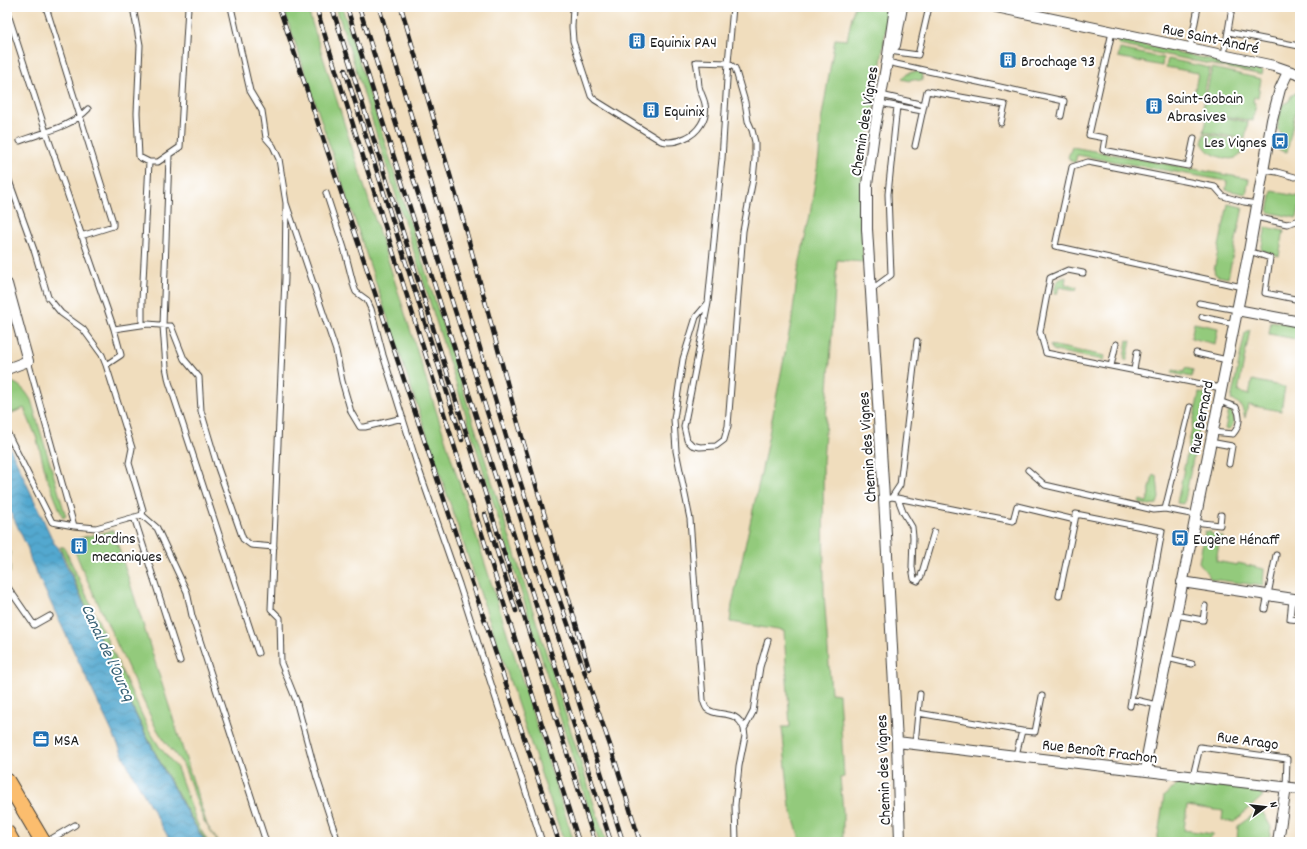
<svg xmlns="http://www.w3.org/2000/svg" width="1307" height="849" font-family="Dekko,sans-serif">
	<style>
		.grass { fill: #93ca7c; stroke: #58734c }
		.water { fill: url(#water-waves); stroke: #386276 }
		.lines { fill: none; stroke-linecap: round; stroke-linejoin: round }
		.lane-casing { stroke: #3c3934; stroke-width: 7 }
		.street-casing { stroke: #3c3934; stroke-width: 12 }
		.primary-casing { stroke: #3c3934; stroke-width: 17 }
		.lane { stroke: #fff; stroke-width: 5 }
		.street { stroke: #fff; stroke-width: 10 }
		.primary { stroke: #fbbd6e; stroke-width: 15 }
		.rail-casing { stroke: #1c1c1c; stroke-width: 4.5 }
		.rail { stroke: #fff; stroke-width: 3; stroke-dasharray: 9; stroke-linecap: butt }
		.labels { text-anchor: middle; stroke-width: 4; stroke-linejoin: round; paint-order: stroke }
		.street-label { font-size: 16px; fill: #1c1c1c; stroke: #fff }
		.poi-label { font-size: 16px; fill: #1c1c1c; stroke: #fff; text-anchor: start }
		.water-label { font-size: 17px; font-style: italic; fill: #386276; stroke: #fff }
	</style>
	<defs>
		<pattern id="water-waves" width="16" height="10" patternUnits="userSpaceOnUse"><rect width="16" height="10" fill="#53a8cf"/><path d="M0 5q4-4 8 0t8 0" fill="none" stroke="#4488a7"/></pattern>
	</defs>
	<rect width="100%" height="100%" fill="#fff"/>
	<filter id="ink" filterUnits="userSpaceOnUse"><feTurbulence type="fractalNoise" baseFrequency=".025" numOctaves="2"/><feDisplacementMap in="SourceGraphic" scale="8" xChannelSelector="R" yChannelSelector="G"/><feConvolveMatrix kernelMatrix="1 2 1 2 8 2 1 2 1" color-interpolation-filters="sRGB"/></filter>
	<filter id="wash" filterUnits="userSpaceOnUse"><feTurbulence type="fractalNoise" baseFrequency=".012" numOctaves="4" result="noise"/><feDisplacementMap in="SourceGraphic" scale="16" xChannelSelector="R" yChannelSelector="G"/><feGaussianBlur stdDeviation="0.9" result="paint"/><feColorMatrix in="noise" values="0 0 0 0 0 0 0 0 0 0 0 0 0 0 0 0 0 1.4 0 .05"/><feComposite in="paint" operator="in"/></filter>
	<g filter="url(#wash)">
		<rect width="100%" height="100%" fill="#f0ddbd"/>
		<!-- grass -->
		<path class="grass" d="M283,7H307L574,842H564Z
			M336,7H342L606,842H599L471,431Z
			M854,7H889L879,76L861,184L863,262L837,260L823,462L824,593L831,693L839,694L844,777L840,778L843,811V842H801L790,807L782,727H790L784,631L730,622L732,605L762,469L792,318L798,271L810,215L819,155L821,122L835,39L847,40Z
			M1117,40H1120L1263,71L1262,75L1119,45Z
			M1120,49L1163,58L1162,66L1118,57Z
			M1168,59L1210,68L1203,97L1194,95L1198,73L1166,67Z
			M1212,68L1261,79L1258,97H1254L1253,102L1256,103L1253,121L1202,112Z
			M918,71L923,73L922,81L911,79L910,81L902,79C906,73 911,72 918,71Z
			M1300,90V99L1297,105L1287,152L1278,150L1281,133L1277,129L1282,105L1289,101L1291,96Z
			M1208,114L1248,122L1245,139L1204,132Z
			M1204,134L1234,139V141L1238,142V141L1244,142C1243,146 1243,151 1241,154C1234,164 1215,156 1208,151C1206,149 1204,146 1202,143Z
			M1072,147L1249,179L1246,194L1226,190L1227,181L1077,155L1075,163L1070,160L1068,157Z
			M1272,191L1300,197V204L1297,218L1268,212Z
			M1228,204L1243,207L1228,278L1218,276L1215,274L1214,270Z
			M1266,227L1284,231L1279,256L1261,250Z
			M1066,277L1065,285L1077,287L1076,290L1059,287L1057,294H1054C1056,283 1055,280 1066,277Z
			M1271,321L1300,326V335L1295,339L1269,334Z
			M1194,323L1218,328L1215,344L1191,338Z
			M1250,329L1238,392L1249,395L1252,380L1285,387L1281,411L1248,405L1245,418C1243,409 1241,402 1231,400L1245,333Z
			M1127,340L1131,341L1127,360L1126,361L1124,359Z
			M1050,345L1105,356L1104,360L1055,351L1052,349Z
			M1185,368L1193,370L1192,377L1172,373L1173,370L1184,372Z
			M7,381C19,383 25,390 31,400L64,510L66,516L63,518L47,478L37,439L24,408L7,415Z
			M1199,393L1206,394L1184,504L1177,503Z
			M1229,410L1231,411C1235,418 1235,430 1225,429Z
			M1153,475L1157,476L1159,498L1157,504L1148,505L1139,503L1140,500L1147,502Z
			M113,530L207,825L218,842L204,821L183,764L165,742L155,726L84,573L71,542C84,535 99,535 113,530Z
			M1205,531L1211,532V534L1223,537L1221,544H1219L1216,561L1237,565L1238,563L1264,569L1263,586L1211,579L1199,562Z
			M7,541L10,552V573H7Z
			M60,547H64L149,730L159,746L177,768L197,823L208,842H206C148,749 104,647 60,547Z
			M1181,782L1259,790L1263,796L1234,822L1222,820L1223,811L1187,806L1184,830L1213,834L1206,842H1157L1164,796Z
			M1261,809L1271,827L1269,842H1237L1238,826Z"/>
		<!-- water -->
		<path class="water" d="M7,441L54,543L58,547C104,647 147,749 205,842H171L131,772L30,559L28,549L7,504Z"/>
	</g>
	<g filter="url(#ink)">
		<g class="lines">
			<!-- lane casing -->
			<g class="lane-casing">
				<path id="lane" d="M46,7L113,222V226L81,236
					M133,7L140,45L137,113L139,157L149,162
					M231,7L250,91L262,111L266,138L273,146L279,159L286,203L336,351L342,381L351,412L360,427H365L403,418
					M573,7L572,27L573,41L591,96L595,100L661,141C670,143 677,142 685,138C698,133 708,118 705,104C704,98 700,92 699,86C698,78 698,70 696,62L728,63L735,68L745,102L748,121L752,130L755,142V159L753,179L743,231L728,426L724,440L716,446L700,447L692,445L687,440L684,427L708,303L721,168L722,159L728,63L733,7
					M7,11L46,132L114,329L121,355L106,365
					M1112,32L1089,135L1105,138L1103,150L1188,166L1194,138
					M1228,32L1299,46
					M1190,48L1198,7
					M889,51L918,55L929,7
					M1224,55L1232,7
					M887,62L1064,101L1061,116
					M881,95L924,105
					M880,103L922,111
					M20,141C43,132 70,128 88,109
					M915,146L927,91L1005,105L1001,123
					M169,156L163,326L166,367L169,382L258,653
					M1263,170L1277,172L1295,177
					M7,175L34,250L48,297L61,313L83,329L102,355L106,365L132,448L129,463L143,510L142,515L157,528L187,592L192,616L266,842
					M326,193L344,248L354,287L356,292L367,300L371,309L383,355L417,464L459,584L542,842
					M286,203L285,278L271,609L280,618L281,663L296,700L317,778L338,842
					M1255,217L1287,224L1300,220
					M1249,251L1270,258L1265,293L1300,300
					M1083,273L1068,270L1050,278L1040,332L1046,353L1221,388
					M1242,287L1055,246L1072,167L1088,162L1215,187L1223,196L1244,202L1258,204
					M872,289L891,275L888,194L897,106
					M1199,303L1237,310
					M707,304L696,317L683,359L674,419L676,451L690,519L703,700C704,703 705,707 707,709C718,718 737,708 744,729
					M1202,317L1234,324
					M142,325V301L149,162H158L180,147L188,7
					M114,329L148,324L171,326L184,359L199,377L201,411L218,468L243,539L251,545L274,547
					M1196,353L1227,360
					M28,361L74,526
					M1111,366L1116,344
					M1134,370L1137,352
					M1190,407L1165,509L1196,515
					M7,432L52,522L74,526L96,528L142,515
					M1212,432L1233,434C1240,426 1241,416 1236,407L1219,401
					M1210,442L1232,446L1229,464
					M1028,470L1045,485L1154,510L1165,509
					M892,497L1013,521L1017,506L1075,520L1059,596
					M889,498L892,497L900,485L917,341
					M898,499L903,512L912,527L913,537L912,567L914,579L918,581L921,576L934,532
					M134,517L180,661
					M1075,520L1076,514L1162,531L1130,706
					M1194,522L1220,525L1221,515
					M7,586L34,625L50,616
					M1292,599L1290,619L1300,620
					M1265,609L1276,555
					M1176,615L1203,620L1205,606
					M1167,658L1192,664
					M1131,699L1157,705
					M918,713L920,694
					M915,744L918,713L1022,731
					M1016,755L1022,731L1035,732L1042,696
					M1193,776L1200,747L1287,759L1286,787
					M46,842L75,825
					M736,842L735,805L739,766L745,736L744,729L753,712L760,667L768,640"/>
			</g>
			<!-- street casing -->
			<g class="street-casing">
				<path id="street" d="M895,7L887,62L874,133L867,185V229L884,498L897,742L900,842
					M996,7L1274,66L1300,75
					M893,47L895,45L902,7
					M7,284L28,361L7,369
					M1237,310L1300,322
					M1182,582L1300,600
					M897,742L1300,789
					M1147,770V757L1157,705L1176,615L1249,251L1272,120L1280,89L1288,72
					M1278,842L1286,787"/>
			</g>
			<!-- primary casing -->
			<g class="primary-casing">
				<path id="primary" d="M7,781L43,842
					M7,833L12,842"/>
			</g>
			<!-- lane -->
			<use href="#lane" class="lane"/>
			<!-- street -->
			<use href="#street" class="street"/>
			<!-- primary -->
			<use href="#primary" class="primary"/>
			<!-- rail casing -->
			<g class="rail-casing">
				<path id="rail" d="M279,7L559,842
					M316,7L579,842
					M332,7L595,842
					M347,7L355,34L611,842
					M359,7L623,842
					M379,7L511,453L543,552L612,751L640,842
					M401,7L464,223L516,416L589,669
					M345,70L462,440
					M485,514L516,611"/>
			</g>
			<!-- rail -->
			<use href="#rail" class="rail"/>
		</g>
	</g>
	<!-- icons -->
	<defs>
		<g id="building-square" transform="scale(0.9)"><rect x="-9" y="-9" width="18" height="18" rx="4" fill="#1f6fb2" stroke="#fff"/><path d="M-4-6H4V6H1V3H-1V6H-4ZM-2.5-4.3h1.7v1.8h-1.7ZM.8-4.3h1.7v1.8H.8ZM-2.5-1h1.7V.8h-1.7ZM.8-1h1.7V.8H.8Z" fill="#fff"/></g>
		<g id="bus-square" transform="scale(0.9)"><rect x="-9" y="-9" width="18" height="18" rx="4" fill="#1f6fb2" stroke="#fff"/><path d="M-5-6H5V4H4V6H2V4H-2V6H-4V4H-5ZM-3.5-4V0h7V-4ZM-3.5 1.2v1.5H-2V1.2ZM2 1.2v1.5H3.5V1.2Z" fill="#fff"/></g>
		<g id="office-square" transform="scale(0.9)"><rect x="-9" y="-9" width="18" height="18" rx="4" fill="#1f6fb2" stroke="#fff"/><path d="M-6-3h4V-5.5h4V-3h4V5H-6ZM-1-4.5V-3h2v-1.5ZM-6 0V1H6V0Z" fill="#fff"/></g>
	</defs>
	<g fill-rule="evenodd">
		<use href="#building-square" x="637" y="41"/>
		<use href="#building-square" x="1008" y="60"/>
		<use href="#building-square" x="1154" y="106"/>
		<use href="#building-square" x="651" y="110"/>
		<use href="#bus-square" x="1280" y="141"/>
		<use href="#bus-square" x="1180" y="538"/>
		<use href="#building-square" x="79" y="546"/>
		<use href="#office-square" x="41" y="739"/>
	</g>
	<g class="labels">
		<!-- street labels -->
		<g class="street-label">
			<text transform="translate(1211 37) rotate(12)" y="6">Rue Saint-André</text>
			<text transform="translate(863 121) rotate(-81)" y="6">Chemin des Vignes</text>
			<text transform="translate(1200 417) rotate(-79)" y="6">Rue Bernard</text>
			<text transform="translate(866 447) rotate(-94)" y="6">Chemin des Vignes</text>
			<text transform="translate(1248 739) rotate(8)" y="6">Rue Arago</text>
			<text transform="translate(1100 750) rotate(7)" y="6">Rue Benoît Frachon</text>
			<text transform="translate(882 770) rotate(-92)" y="6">Chemin des Vignes</text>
		</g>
		<!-- poi labels -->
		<g class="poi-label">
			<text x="650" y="47">Equinix PA4</text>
			<text x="1021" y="66">Brochage 93</text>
			<text x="1167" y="103">Saint-Gobain<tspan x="1167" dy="18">Abrasives</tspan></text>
			<text x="664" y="116">Equinix</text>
			<text x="1267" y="147" text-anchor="end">Les Vignes</text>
			<text x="92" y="543">Jardins<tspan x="92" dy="18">mecaniques</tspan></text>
			<text x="1193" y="544">Eugène Hénaff</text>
			<text x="54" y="745">MSA</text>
		</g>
		<!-- water labels -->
		<g class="water-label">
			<text transform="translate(109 652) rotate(65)" y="6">Canal de l'Ourcq</text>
		</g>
	</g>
	<!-- margin -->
	<rect width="1307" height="849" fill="none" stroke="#fff" stroke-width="24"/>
	<!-- north arrow -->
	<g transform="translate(1265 807) rotate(75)" stroke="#ffffff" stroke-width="3" paint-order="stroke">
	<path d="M0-3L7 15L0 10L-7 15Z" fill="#1c1c1c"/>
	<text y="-6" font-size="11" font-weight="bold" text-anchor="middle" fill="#1c1c1c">N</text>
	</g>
</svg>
